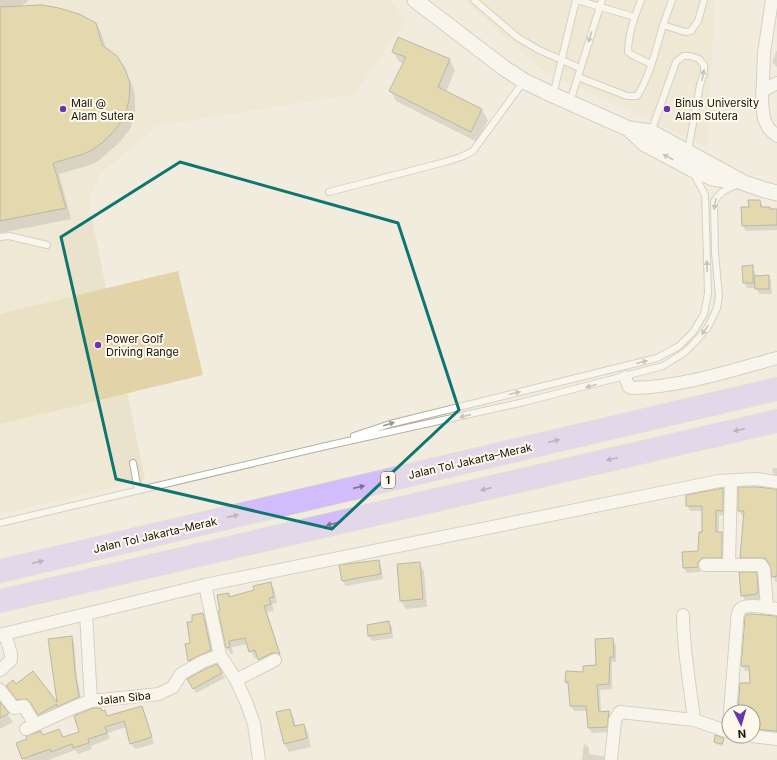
<svg xmlns="http://www.w3.org/2000/svg" width="777" height="760" font-family="Inter,sans-serif">
	<style>
		.built { fill: #eae2cc }
		.green { fill: #e2d3a8 }
		.shadow { fill: #0003 }
		.building { fill: #d6bf78; stroke: #797567 }
		.lines { fill: none; stroke-linecap: round; stroke-linejoin: round }
		.service-casing { stroke: #b4afa1; stroke-width: 8 }
		.minor-casing { stroke: #b4afa1; stroke-width: 14 }
		.tertiary-casing { stroke: #b4afa1; stroke-width: 17 }
		.motorway-casing { stroke: #d0d0cf; stroke-width: 24 }
		.service { stroke: #fff; stroke-width: 6 }
		.minor { stroke: #fff; stroke-width: 12 }
		.tertiary { stroke: #fff; stroke-width: 15 }
		.motorway { stroke: #d3bcfb; stroke-width: 22 }
		.oneway { fill: #969593 }
		.oneway2 { fill: #7e7090 }
		.marked { fill: none; stroke: #0f766e; stroke-width: 3; stroke-linejoin: round }
		.poi-dot { fill: #6c34aa; stroke: #fef9ea; stroke-width: 1.5 }
		.labels { text-anchor: middle; stroke-width: 4; stroke-linejoin: round; paint-order: stroke }
		.shield { fill: #fef9ea; stroke: #5b5850; stroke-width: 1 }
		.shield-label { font-size: 10px; font-weight: bold; fill: #15130e }
		.poi-label { font-size: 11px; fill: #15130e; stroke: #fef9ea; text-anchor: start }
		.street-label { font-size: 11px; fill: #15130e; stroke: #fef9ea }
	</style>
	<rect width="100%" height="100%" fill="#f1ecdd"/>
	<!-- built -->
	<path class="built" d="M0,0H390L406,20L355,94L157,126L101,173L88,199L145,480L0,514Z
		M464,0H715L707,147L542,70Z"/>
	<!-- green -->
	<path class="green" d="M178,271L203,375L0,424V314Z"/>
	<!-- shadow -->
	<path class="shadow" d="M0,0H29L20,7L96,23L102,35L106,49L116,56L131,82L135,95V112L130,129L119,143L98,161L87,166L59,174L71,219L0,233Z
		M777,50V67L772,62Z
		M393,52L449,59L455,70L446,92L482,110L488,120L477,142L396,101L391,91L404,64L399,62Z
		M760,201L763,208H769L771,210H777V230L746,231L743,226L750,208Z
		M752,266L755,272L756,277L768,276L771,281L772,294H759L756,288H747L744,282Z
		M772,468H777V479L773,473Z
		M723,489L726,494L725,516L719,515V533H722L725,538L724,562L701,567L700,572L687,573L684,568L699,551L703,533V511H690L687,505Z
		M777,490V582H776L773,577L772,567L769,564L744,563L741,557L744,516H742L739,510Z
		M378,561L381,566L383,579L346,586L343,581L340,566Z
		M419,563L424,571L427,607L406,609L401,601Z
		M756,574L761,582L762,600L747,603L742,595Z
		M270,583L274,589L277,603L272,604L274,611L267,612L282,660L280,659L263,666L258,657L254,658L248,644L232,647L233,654H231L227,648L220,612L228,594L230,597L255,591Z
		M202,614L205,619L214,656L192,666L189,661L186,645L191,644L193,623Z
		M777,617V736L753,734V712H739L751,684L750,671H745L742,666Z
		M389,622L392,627L393,638L372,641L369,636L368,625Z
		M71,637L74,643L77,678L82,703L42,720L34,707L30,704L21,705L11,691L16,685L33,672L58,705Z
		M612,639L616,645V662H612V689L600,690L601,713L608,712L611,717L609,732L592,733L589,728L587,711H574L571,706L569,687L566,682L567,672L584,673L597,666Z
		M217,665L225,678L196,693L189,679Z
		M0,704L13,722L0,729Z
		M142,707L145,713L154,744L135,749L131,743L126,727L108,733L110,739L91,746L92,749L78,754L75,750L48,760H24L23,758L43,736L59,730L63,738L81,733L101,709L102,712L104,711L108,717Z
		M289,710L294,718L296,727L304,725L308,733L311,747L289,752L284,743Z
		M723,739L724,741L723,746L716,744L715,742Z
		M584,743L589,748V754L603,756L606,760H582Z"/>
	<!-- building -->
	<path class="building" d="M42,5L59,8L79,14L96,23L102,45L117,56L125,69L130,83L129,100L124,118L113,132L103,142L92,150L81,155L53,163L66,208L0,221V7Z
		M398,37L450,59L438,87L482,109L471,132L389,91L406,57L392,52Z
		M748,200H760L761,207H770V209H777V225L742,226L741,207H749Z
		M753,265V283H743L742,266Z
		M769,275V289H755L754,276Z
		M738,487H756L777,489V576L772,577L770,565L765,558H740L744,511H738Z
		M723,488V511L716,510V532H722V558H702L698,562V567L683,568L682,552L698,551L699,532H702V506H686V495Z
		M379,560L381,574L342,581L339,565Z
		M420,562L423,599L400,601L397,564Z
		M739,572H757L758,592L757,594L741,596Z
		M271,582L274,597L269,598L271,604L264,606L280,654L276,653H272L258,660L255,650L249,652L245,638L229,641L230,647L226,648L218,611H220L217,595L229,593V597L254,590L253,586Z
		M203,613L211,650L188,661L185,644L190,643L187,622H192V615Z
		M751,614L777,616V731L753,729L754,712H738L740,683H750L749,666H741L745,617L746,615Z
		M389,621L391,633L368,636L367,625Z
		M72,636L75,672L79,697L57,707V704L38,715L30,702L27,699L17,700L6,686L13,680L16,684L33,671L57,702L48,639Z
		M613,638L614,657H610L609,684L597,685L599,712L609,711L607,727L588,728L586,706H570L568,682H565L566,671L583,672V666L596,665L595,639Z
		M217,664L222,673L193,689L187,679L205,669Z
		M0,702L9,713L0,718Z
		M142,706L152,737L130,744L124,721L105,727L107,733L88,739L89,743L73,748L72,744L51,752L50,749L22,759L16,743L27,739L26,736L41,731L43,735L59,729L63,737L79,732L74,716L93,708H101L102,711L105,710L107,716Z
		M290,709L294,726L304,724L307,738L284,744L276,712Z
		M715,735L724,738L722,744L714,742Z"/>
	<g class="lines">
		<!-- service casing -->
		<g class="service-casing">
			<path id="service" d="M474,0L517,37L539,50L580,68
				M577,0L635,17
				M641,0C635,16 628,34 628,52L634,56L651,64
				M663,25L672,0
				M578,77L627,96H637C650,76 656,49 663,25L685,32L691,31L698,21L704,0
				M553,95L576,0
				M570,102L602,0
				M651,132L676,62L683,56H690L699,59L704,65V73L700,85L688,151
				M329,192L445,162L461,157L473,151L524,81
				M0,237L9,236L47,245
				M354,436L390,424L657,358L679,346L693,332L704,314L708,293L705,195L693,172
				M133,463L138,490
				M0,523L326,446L524,402L663,366L685,352L695,342L708,327L717,308L719,296L715,253L714,202C719,193 725,189 735,186"/>
		</g>
		<!-- minor casing -->
		<g class="minor-casing">
			<path id="minor" d="M772,0L764,53L762,104L764,119L769,129L777,136
				M762,91L777,83
				M625,377L629,387L632,388C681,387 730,371 777,358
				M729,564L731,480
				M705,565H761L764,569L767,608
				M205,585L719,481L756,479L777,482
				M86,614L91,701
				M683,615C683,650 690,684 694,720
				M0,635L205,585L220,655L236,680L247,704L254,724L259,760
				M0,670L11,660V654L5,634
				M236,680L275,660
				M0,690L14,708L24,706L35,725
				M730,712L737,624C737,620 737,615 739,611C743,602 769,608 777,609
				M26,729L77,706L91,701L159,694L173,687L181,674L202,662L220,655
				M752,736L777,739
				M611,760L615,720L620,712L694,720L729,732"/>
		</g>
		<!-- tertiary casing -->
		<g class="tertiary-casing">
			<path id="tertiary" d="M415,0L504,68L524,81L553,95L629,129L651,132L744,183L765,190L777,193
				M629,129L645,144L692,169L713,178L732,181"/>
		</g>
		<!-- motorway casing -->
		<g class="motorway-casing">
			<path id="motorway" d="M0,571L777,389
				M0,601L777,421"/>
		</g>
		<!-- service -->
		<use href="#service" class="service"/>
		<!-- minor -->
		<use href="#minor" class="minor"/>
		<!-- tertiary -->
		<use href="#tertiary" class="tertiary"/>
		<!-- motorway -->
		<use href="#motorway" class="motorway"/>
	</g>
	<!-- one-way arrows -->
	<defs><path id="oneway-solid" d="M-6-.8H1V-3.2L6.5 0L1 3.2V.8H-6Z"/></defs>
	<g class="oneway">
		<use href="#oneway-solid" transform="translate(590 37) rotate(107)"/>
		<use href="#oneway-solid" transform="translate(703 75) rotate(-79)"/>
		<use href="#oneway-solid" transform="translate(668 157) rotate(-152)"/>
		<use href="#oneway-solid" transform="translate(715 204) rotate(100)"/>
		<use href="#oneway-solid" transform="translate(707 266) rotate(-92)"/>
		<use href="#oneway-solid" transform="translate(705 330) rotate(126)"/>
		<use href="#oneway-solid" transform="translate(642 362) rotate(-14)"/>
		<use href="#oneway-solid" transform="translate(591 386) rotate(165)"/>
		<use href="#oneway-solid" transform="translate(515 393) rotate(-14)"/>
		<use href="#oneway-solid" transform="translate(465 416) rotate(167)"/>
		<use href="#oneway-solid" transform="translate(389 424) rotate(-17)"/>
	</g>
	<g class="oneway2">
		<use href="#oneway-solid" transform="translate(739 430) rotate(167)"/>
		<use href="#oneway-solid" transform="translate(554 441) rotate(-13)"/>
		<use href="#oneway-solid" transform="translate(612 459) rotate(167)"/>
		<use href="#oneway-solid" transform="translate(359 487) rotate(-13)"/>
		<use href="#oneway-solid" transform="translate(486 489) rotate(167)"/>
		<use href="#oneway-solid" transform="translate(233 516) rotate(-13)"/>
		<use href="#oneway-solid" transform="translate(332 524) rotate(167)"/>
		<use href="#oneway-solid" transform="translate(38 562) rotate(-13)"/>
	</g>
	<!-- marked area -->
	<path d="M0 0H777V760H0ZM180,162L398,223L459,410L332,529L116,479L61,237Z" fill="#f1ecdd" fill-opacity=".55" fill-rule="evenodd"/>
	<path class="marked" d="M180,162L398,223L459,410L332,529L116,479L61,237Z"/>
	<!-- markers -->
	<g class="poi-dot">
		<circle cx="63" cy="109" r="4"/>
		<circle cx="667" cy="109" r="4"/>
		<circle cx="98" cy="345" r="4"/>
	</g>
	<g class="labels">
		<!-- shield labels -->
		<rect class="shield" x="381" y="472" width="14" height="16" rx="3"/>
		<g class="shield-label">
			<text x="388" y="484">1</text>
		</g>
		<!-- poi labels -->
		<g class="poi-label">
			<text x="71" y="107">Mall @<tspan x="71" dy="13">Alam Sutera</tspan></text>
			<text x="675" y="107">Binus University<tspan x="675" dy="13">Alam Sutera</tspan></text>
			<text x="106" y="343">Power Golf<tspan x="106" dy="13">Driving Range</tspan></text>
		</g>
		<!-- street labels -->
		<g class="street-label">
			<text transform="translate(470 461) rotate(-13)" y="4">Jalan Tol Jakarta–Merak</text>
			<text transform="translate(155 535) rotate(-13)" y="4">Jalan Tol Jakarta–Merak</text>
			<text transform="translate(124 698) rotate(-6)" y="4">Jalan Siba</text>
		</g>
	</g>
	<!-- north arrow -->
	<g transform="translate(741 724) rotate(175)"><circle r="19" fill="#fef9ea" stroke="#a19d92"/>
	<path d="M0-3L7 15L0 10L-7 15Z" fill="#6c34aa"/>
	<text y="-6" font-size="11" font-weight="bold" text-anchor="middle" fill="#15130e">N</text>
	</g>
</svg>
